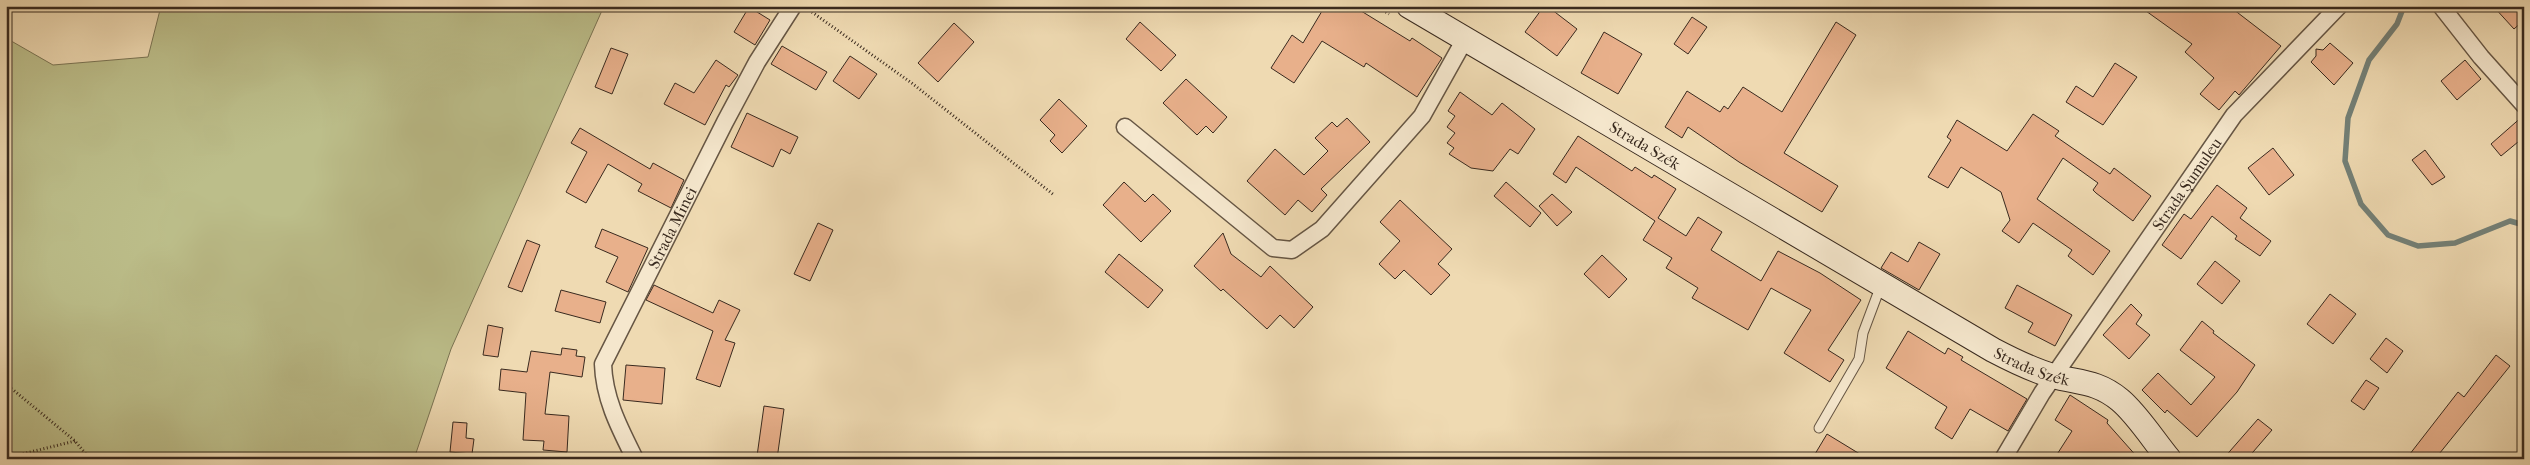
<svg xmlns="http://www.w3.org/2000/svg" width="2530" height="465" font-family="'IM FELL French Canon',serif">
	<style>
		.green { fill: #bcbe8a; stroke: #7a7454 }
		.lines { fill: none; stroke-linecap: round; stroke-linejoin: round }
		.stream { stroke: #738077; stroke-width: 5.5 }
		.building { fill: #e8b08b; stroke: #392a1f }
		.lane-casing { stroke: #665644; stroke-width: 11 }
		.street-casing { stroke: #665644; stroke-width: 19 }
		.secondary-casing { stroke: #392a1f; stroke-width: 26 }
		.path { stroke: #392a1f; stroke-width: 3; stroke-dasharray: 1 2.5; stroke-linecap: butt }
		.lane { stroke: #f5e7cd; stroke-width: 9 }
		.street { stroke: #f5e7cd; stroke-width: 16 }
		.secondary { stroke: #f5e7cd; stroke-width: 24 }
		.labels { text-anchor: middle; stroke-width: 4; stroke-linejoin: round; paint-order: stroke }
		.street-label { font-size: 16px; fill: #392a1f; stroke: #f5e7cd }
	</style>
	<rect width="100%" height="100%" fill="#efdab2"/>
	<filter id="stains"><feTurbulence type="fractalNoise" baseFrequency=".004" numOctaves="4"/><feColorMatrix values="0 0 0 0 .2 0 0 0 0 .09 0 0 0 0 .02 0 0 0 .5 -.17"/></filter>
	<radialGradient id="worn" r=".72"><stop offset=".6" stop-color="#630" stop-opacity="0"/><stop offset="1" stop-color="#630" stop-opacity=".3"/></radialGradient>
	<!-- green -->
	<path class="green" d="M161,6H604L451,349L414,459H6V38L53,65L148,57Z"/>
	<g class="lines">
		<!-- stream -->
		<path class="stream" d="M2404,6L2397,24L2369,60L2348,118L2345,161L2361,204L2388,235L2418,246L2455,243L2510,221L2524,225"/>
	</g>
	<!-- building -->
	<path class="building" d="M1325,6H1353L1410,41L1412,38L1442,58L1417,97L1366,63L1364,67L1322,41L1294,83L1271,68L1292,35L1303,43Z
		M1544,6H1547L1577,29L1557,56L1525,32Z
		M2139,6H2229L2281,46L2239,95L2235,91L2219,110L2200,94L2214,78L2185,52L2192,44Z
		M2493,6H2524V20L2514,29Z
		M749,7L770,20L755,45L734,32Z
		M1692,17L1707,27L1688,54L1674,44Z
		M1140,22L1176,55L1161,71L1126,39Z
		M1836,22L1856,35L1784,153L1838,186L1822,212L1739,162L1688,127L1682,138L1665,127L1687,91L1720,112L1724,106L1728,109L1743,87L1782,112Z
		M954,23L974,42L938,82L918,63Z
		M1604,32L1642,54L1618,94L1581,73Z
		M2330,43L2353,63L2334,85L2311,62L2316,56V49L2323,50Z
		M782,46L827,72L816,90L771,64Z
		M611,48L628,54L612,94L595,87Z
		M850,56L877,74L859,99L833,81Z
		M716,60L738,75L729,87L726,85L705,125L664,104L675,83L694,93Z
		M2465,60L2481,79L2457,100L2441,81Z
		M2115,63L2137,77L2103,125L2066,102L2076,86L2093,97Z
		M1186,79L1227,117L1213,133L1206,126L1197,135L1163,103Z
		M1460,92L1492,115L1502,103L1535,129L1518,154L1510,149L1493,171L1471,168L1449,154L1454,148L1447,143L1455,133L1447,127L1455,116L1448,111Z
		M1059,99L1087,126L1062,153L1050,141L1055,135L1040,120Z
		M747,113L798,137L790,154L781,149L773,167L731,147Z
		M2033,114L2059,131L2055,136L2110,174L2114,168L2151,196L2133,221L2096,193L2093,190L2098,183L2063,158L2037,199L2110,251L2093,275L2068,256L2072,250L2033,223L2019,243L2002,231L2010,220L2001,192L1961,167L1948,188L1928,177L1951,140L1947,137L1957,120L2007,151Z
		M2524,115V137L2501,156L2491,144Z
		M1347,118L1370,142L1321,189L1327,195L1312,212L1298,200L1285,215L1247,181L1275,149L1304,175L1328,151L1315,138L1332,122L1337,127Z
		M580,128L650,169L653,163L684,180L671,208L638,191L642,184L608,164L586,203L566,192L587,152L571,143Z
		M1578,136L1632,171L1635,167L1652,178L1654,175L1676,189L1658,218L1686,236L1698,217L1722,232L1711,250L1761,281L1778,251L1820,273L1861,300L1828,350L1844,360L1830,382L1784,353L1811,310L1771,288L1748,330L1692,298L1698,288L1666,268L1672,258L1643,240L1655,221L1576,167L1566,183L1553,174Z
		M2273,148L2294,175L2269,195L2248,168Z
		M2425,150L2445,177L2432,185L2412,160Z
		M1124,182L1145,202L1153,194L1171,211L1141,242L1103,205Z
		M1506,182L1541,213L1530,227L1494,196Z
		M2217,185L2247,208L2240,218L2271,241L2260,256L2235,239L2237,236L2212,216L2181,259L2162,245L2184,214L2191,219Z
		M1552,194L1572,212L1557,226L1539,206Z
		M1400,200L1452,249L1438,264L1450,275L1431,295L1404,270L1395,279L1379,264L1400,241L1380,222Z
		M818,223L833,230L810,281L794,274Z
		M602,229L648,248L628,292L606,282L618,257L595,247Z
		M1223,233L1231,254L1261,277L1270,266L1313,307L1294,328L1280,315L1267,329L1223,289L1221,291L1194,266Z
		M527,240L540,245L522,292L508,287Z
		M1919,242L1940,254L1919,290L1881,268L1891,252L1908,262Z
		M1119,254L1163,290L1148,308L1105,272Z
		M1602,255L1627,279L1609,298L1584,274Z
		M2215,261L2240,281L2222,304L2197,284Z
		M654,285L713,313L719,300L740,310L725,340L735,343L720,387L696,379L713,331L646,300Z
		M2017,285L2072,315L2055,346L2028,332L2033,323L2005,308Z
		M561,290L606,302L600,323L555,311Z
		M2330,294L2356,314L2333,344L2307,324Z
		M2131,304L2142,315L2136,324L2150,335L2129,359L2103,335Z
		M2202,321L2214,331L2213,333L2255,365L2237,392L2197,437L2167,410L2165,413L2142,390L2158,373L2191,405L2215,377L2180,350Z
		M488,325L503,328L498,357L483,355Z
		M1908,331L1945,354L1948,348L1963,357L1961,360L2027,399L2008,431L1970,409L1952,439L1935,428L1947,407L1886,368Z
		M2386,338L2403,351L2387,373L2370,359Z
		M562,348L577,350L576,356L585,357L582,377L550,372L545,414L569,416L567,452L543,450L544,441L523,440L526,393L499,390L501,369L527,372L531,351L561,355Z
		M2496,355L2510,366L2435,459H2406L2458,392L2464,397Z
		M626,365L665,368L662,404L623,400Z
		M2366,380L2379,388L2364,410L2351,401Z
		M2070,395L2108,420L2107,423L2139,459H2054L2072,431L2055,420Z
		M764,406L784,409L777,459L757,456Z
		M2258,419L2272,430L2247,459H2223Z
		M453,422L467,423L466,438L474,439L472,454L450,452Z
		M1827,434L1868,459H1812Z"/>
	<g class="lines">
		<!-- lane casing -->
		<g class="lane-casing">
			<path id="lane" d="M1819,428L1859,359L1863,333L1881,285"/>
		</g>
		<!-- street casing -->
		<g class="street-casing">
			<g id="street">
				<path d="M2441,6L2481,57L2524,105"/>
				<path d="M1125,127L1273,248L1292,250L1322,229L1422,116L1465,39"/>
				<path id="s1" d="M635,459C620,429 604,399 603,364L725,122L757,62L793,6"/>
				<path id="s2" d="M2003,459L2042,393L2234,115L2339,6"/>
			</g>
		</g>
		<!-- secondary casing -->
		<g class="secondary-casing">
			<g id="secondary">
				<path id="s3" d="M1409,6L1993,350C2012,360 2032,370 2053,376C2079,383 2097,381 2120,400C2137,414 2154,441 2169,459"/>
			</g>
		</g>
		<!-- path -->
		<path class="path" d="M1377,6L1389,14
			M809,10L913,84L1054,195
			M6,384L75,441L90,459
			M6,458L75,441"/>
		<!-- lane -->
		<use href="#lane" class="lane"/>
		<!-- street -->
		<use href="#street" class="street"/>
		<!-- secondary -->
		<use href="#secondary" class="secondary"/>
	</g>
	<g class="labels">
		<!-- street labels -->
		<g class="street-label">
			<text dy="6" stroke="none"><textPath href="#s3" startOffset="274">Strada Szék</textPath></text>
			<text dy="6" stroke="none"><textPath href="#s2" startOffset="331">Strada Șumuleu</textPath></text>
			<text dy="6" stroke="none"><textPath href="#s1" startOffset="254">Strada Minei</textPath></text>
			<text dy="6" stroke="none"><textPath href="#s3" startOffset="720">Strada Szék</textPath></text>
		</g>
	</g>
	<!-- margin -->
	<rect width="2530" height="465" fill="none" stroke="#efdab2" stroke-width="25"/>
	<rect x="8" y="8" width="2515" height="450" fill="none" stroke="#392a1f" stroke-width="2.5"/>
	<rect x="12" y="12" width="2505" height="440" fill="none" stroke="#392a1f"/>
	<rect width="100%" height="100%" filter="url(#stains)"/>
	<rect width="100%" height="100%" fill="url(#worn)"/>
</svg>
